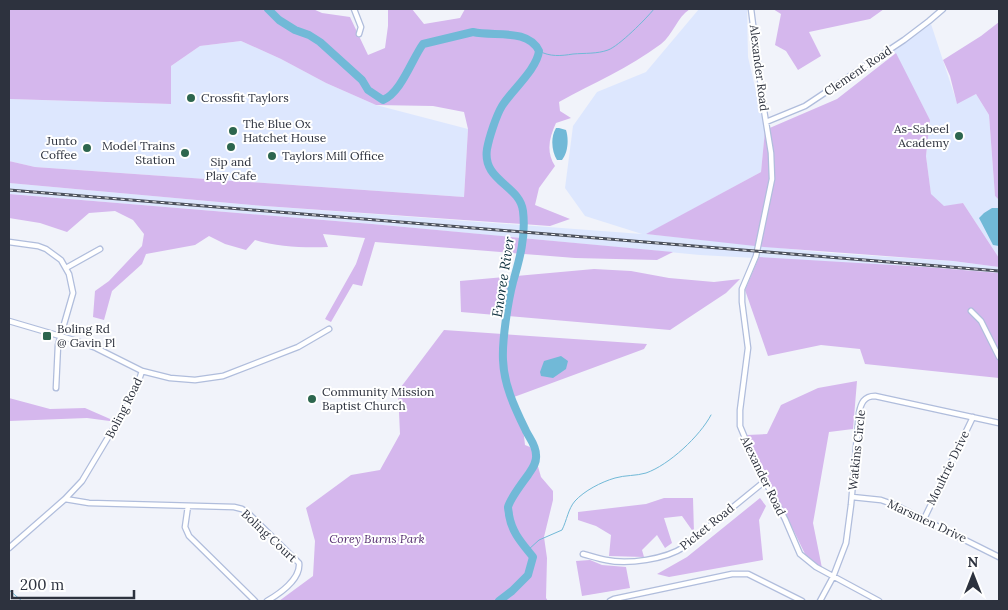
<svg xmlns="http://www.w3.org/2000/svg" width="1008" height="610" font-family="Lora,serif">
	<style>
		.built { fill: #dde7fe }
		.green { fill: #d5b7ed }
		.water { fill: #71b9d7 }
		.lines { fill: none; stroke-linecap: round; stroke-linejoin: round }
		.stream { stroke: #71b9d7; stroke-width: 1 }
		.river { stroke: #71b9d7; stroke-width: 8 }
		.minor-casing { stroke: #b0bddc; stroke-width: 7 }
		.minor { stroke: #fff; stroke-width: 4.5 }
		.rail-casing { stroke: #4c515c; stroke-width: 3 }
		.rail { stroke: #fff; stroke-width: 1; stroke-dasharray: 4; stroke-linecap: butt }
		.poi-dot { fill: #2d664e; stroke: #fff; stroke-width: 2 }
		.labels { text-anchor: middle; stroke-width: 4; stroke-linejoin: round; paint-order: stroke }
		.street-label { font-size: 12px; fill: #2d323e; stroke: #fff }
		.poi-label { font-size: 12px; fill: #2d323e; stroke: #fff; text-anchor: start }
		.park-label { font-size: 12px; font-style: italic; fill: #562f70; stroke: #fff }
		.water-label { font-size: 14px; font-style: italic; fill: #10323f; stroke: #fff }
	</style>
	<rect width="100%" height="100%" fill="#f1f3fa"/>
	<!-- built -->
	<path class="built" d="M699,9H747L748,57L765,130L761,172L647,234L829,253L953,261L999,267V273L926,267L700,255L372,224L9,194V183L252,205L642,234L585,216L565,188L573,126L597,92L646,72Z
		M931,24L957,103L976,94L989,115L995,196L999,200V258L963,203L944,207L931,195L926,156L930,120L894,51Z
		M241,41L281,59L326,83L376,105L468,129L464,197L35,167L9,161V99L170,104L171,66L200,46Z"/>
	<!-- green -->
	<path class="green" d="M9,9H313L322,13L350,17L368,55L385,48L388,26V9H412L424,24L460,18L465,9H529L531,10L545,9H690C677,17 673,35 661,44C629,68 593,83 559,102L560,111L571,118L556,123C549,138 546,152 555,166L539,188L535,205L570,219L550,226L252,205L9,183V161L35,167L464,197L468,129L464,112L433,106L376,105L326,83L281,59L241,41L200,46L171,66V104L10,99Z
		M773,9H884L870,19L809,32L821,56L798,70L786,51L775,45L781,14Z
		M999,22V200L995,196L989,115L976,94L957,104L950,76L943,60L981,36Z
		M896,53L930,120L926,156L931,194L944,206L963,203L999,258V267L953,261L764,247L646,234L761,172L765,130L837,99Z
		M9,194L372,224L673,252L657,260L575,258L375,242L362,286L353,284L331,322L325,319L356,264L365,238L323,234L328,247C305,248 278,247 255,240L246,250L225,244L209,236L195,245L146,254L142,264L112,291L104,320L93,317L95,291L109,281L142,246L144,234L133,220L115,211L89,213L67,232L40,223L9,218Z
		M759,257L926,267L999,273V378L865,364L860,349L821,345L768,356L745,290Z
		M594,269L631,271L669,278L714,282L740,279L726,293L670,330L461,312L460,281Z
		M444,330L647,344L644,349L514,397L524,436L525,445L530,447L535,456L541,477L553,491V500L544,537L547,558L546,598L548,601H279L313,576L315,541L306,508L351,475L380,470L400,434L398,391Z
		M857,381L853,429L829,432L813,523L823,573L806,556L747,435L767,434L781,405L818,388Z
		M9,398L50,409L85,408L117,422L87,418L9,421Z
		M664,498H693L694,533L682,516L664,518L672,543L665,548L657,535L642,550L644,557L609,556L611,535L596,526L578,520V512L646,504Z
		M760,498L766,506L759,520L763,560L669,577L657,574L687,557Z
		M590,560L602,565L626,567L630,588L582,596L576,561Z"/>
	<!-- water -->
	<path class="water" d="M556,128H559L566,130C569,139 568,153 562,160H557C552,152 550,138 556,128Z
		M992,208H999V246L993,245L979,218L984,213Z
		M561,356L568,361L566,369L553,378L541,376L540,372L544,361Z"/>
	<g class="lines">
		<!-- stream -->
		<path class="stream" d="M539,51C550,57 561,56 573,54C585,53 597,54 608,50C619,46 646,19 654,9
			M528,550L539,540L562,530C567,520 568,509 575,501C584,491 601,482 615,478C625,475 636,476 646,473C669,465 700,436 711,415
			M9,590L22,601"/>
		<!-- river -->
		<path class="river" d="M268,9L279,20L295,30L309,35L320,42L362,80L368,90L383,100C401,93 412,59 423,44L473,32C494,37 528,28 539,51C537,69 512,90 502,106C496,116 489,138 487,149C482,181 520,185 523,211C526,236 520,258 513,282C508,301 502,340 503,360C504,386 515,408 526,431C530,439 536,445 536,455C537,463 532,469 528,475C522,483 510,499 508,507C508,510 509,512 509,515C512,533 522,543 533,557L528,575L512,591L499,601"/>
		<!-- minor casing -->
		<g class="minor-casing">
			<path id="minor" d="M354,9L361,27L359,34
				M751,9L764,110L771,153L772,179L756,256L742,289V302L748,348L740,410V426L755,462L785,519L800,554L816,567L879,601
				M766,122L805,106L904,40L929,21L943,9
				M9,242L38,246L46,249L61,260L69,274L73,293L58,345L56,388
				M66,268L100,249
				M971,311L981,321L999,357
				M9,321L77,341L96,348L142,371L170,378L195,380L223,376L298,347L329,329
				M852,497L881,500L895,505L999,557
				M65,499L89,503L234,507L242,509L248,513L299,563C301,579 279,594 267,601
				M188,506L185,527L189,536L255,601
				M924,519L973,417
				M9,548L65,499L82,481L128,404L136,389L142,371
				M583,554C591,556 599,559 606,560C628,565 666,559 684,547L765,481
				M610,601L614,599L732,574H748L802,601
				M820,601L833,577L846,543L851,505L859,413C861,403 864,396 875,396L999,423"/>
		</g>
		<!-- minor -->
		<use href="#minor" class="minor"/>
		<!-- rail casing -->
		<g class="rail-casing">
			<path id="rail" d="M9,190L999,271"/>
		</g>
		<!-- rail -->
		<use href="#rail" class="rail"/>
	</g>
	<!-- markers -->
	<g class="poi-dot">
		<circle cx="191" cy="98" r="5"/>
		<circle cx="233" cy="131" r="5"/>
		<circle cx="959" cy="136" r="5"/>
		<circle cx="231" cy="147" r="5"/>
		<circle cx="87" cy="148" r="5"/>
		<circle cx="185" cy="153" r="5"/>
		<circle cx="272" cy="156" r="5"/>
		<rect x="42" y="331" width="10" height="10" rx="2.5"/>
		<circle cx="312" cy="399" r="5"/>
	</g>
	<g class="labels">
		<!-- street labels -->
		<g class="street-label">
			<text transform="translate(759 68) rotate(83)" y="4">Alexander Road</text>
			<text transform="translate(858 71) rotate(-34)" y="4">Clement Road</text>
			<text transform="translate(124 408) rotate(-63)" y="4">Boling Road</text>
			<text transform="translate(857 450) rotate(-84)" y="4">Watkins Circle</text>
			<text transform="translate(948 468) rotate(-64)" y="4">Moultrie Drive</text>
			<text transform="translate(763 476) rotate(64)" y="4">Alexander Road</text>
			<text transform="translate(927 521) rotate(25)" y="4">Marsmen Drive</text>
			<text transform="translate(707 527) rotate(-39)" y="4">Picket Road</text>
			<text transform="translate(269 536) rotate(43)" y="4">Boling Court</text>
		</g>
		<!-- poi labels -->
		<g class="poi-label">
			<text x="201" y="102">Crossfit Taylors</text>
			<text x="243" y="128">The Blue Ox<tspan x="243" dy="14">Hatchet House</tspan></text>
			<text x="949" y="133" text-anchor="end">As-Sabeel<tspan x="949" dy="14">Academy</tspan></text>
			<text x="77" y="145" text-anchor="end">Junto<tspan x="77" dy="14">Coffee</tspan></text>
			<text x="175" y="150" text-anchor="end">Model Trains<tspan x="175" dy="14">Station</tspan></text>
			<text x="282" y="160">Taylors Mill Office</text>
			<text x="231" y="166" text-anchor="middle">Sip and<tspan x="231" dy="14">Play Cafe</tspan></text>
			<text x="57" y="333">Boling Rd<tspan x="57" dy="14">@ Gavin Pl</tspan></text>
			<text x="322" y="396">Community Mission<tspan x="322" dy="14">Baptist Church</tspan></text>
		</g>
		<!-- park labels -->
		<g class="park-label">
			<text x="377" y="543">Corey Burns Park</text>
		</g>
		<!-- water labels -->
		<g class="water-label">
			<text transform="translate(503 277) rotate(-81)" y="5">Enoree River</text>
		</g>
	</g>
	<!-- border -->
	<rect width="1008" height="610" fill="none" stroke="#2d323e" stroke-width="20"/>
	<!-- north arrow -->
	<g transform="translate(973 575)" stroke="#ffffff" stroke-width="4" paint-order="stroke">
	<path d="M0-4L9 19L0 12L-9 19Z" fill="#2d323e"/>
	<text y="-8" font-size="14" font-weight="bold" text-anchor="middle" fill="#2d323e">N</text>
	</g>
	<!-- scale -->
	<path d="M12 590v8h122v-8" fill="none" stroke="#2d323e" stroke-width="2.5"/>
	<text x="20" y="590" font-size="15" fill="#2d323e" stroke="#ffffff" stroke-width="4" paint-order="stroke">200 m</text>
</svg>
